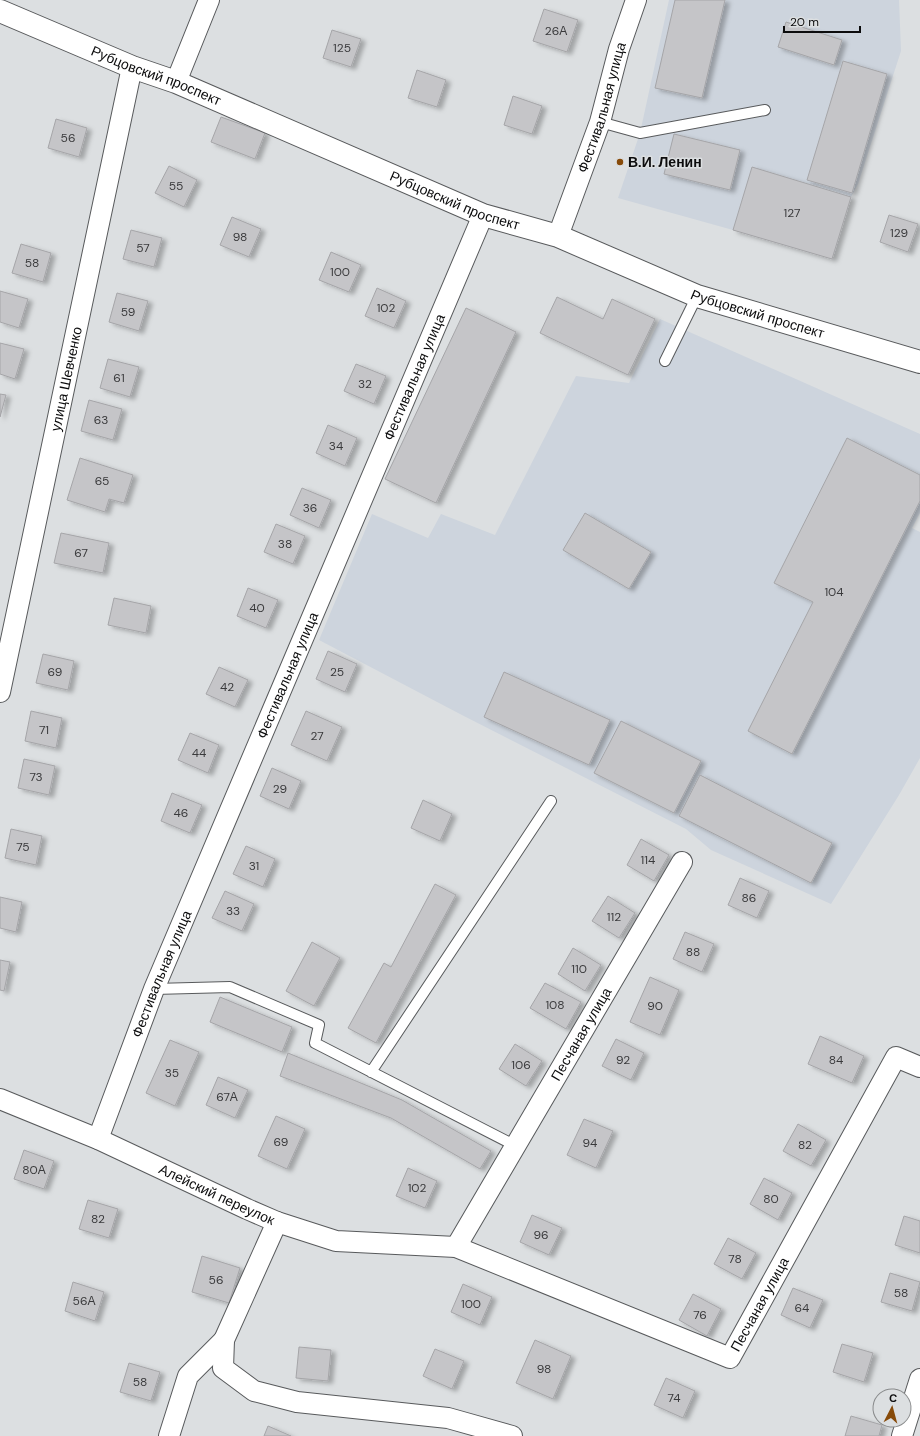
<svg xmlns="http://www.w3.org/2000/svg" width="920" height="1436" font-family="'DM Sans',sans-serif">
	<style>
		.built { fill: #cdd4dd }
		.building { fill: #c5c5c8; stroke: #a5a5a8; filter: url(#shadow) }
		.lines { fill: none; stroke-linecap: round; stroke-linejoin: round }
		.service-casing { stroke: #585a5c; stroke-width: 12 }
		.minor-casing { stroke: #585a5c; stroke-width: 22 }
		.tertiary-casing { stroke: #585a5c; stroke-width: 24 }
		.service { stroke: #fff; stroke-width: 10 }
		.minor { stroke: #fff; stroke-width: 20 }
		.tertiary { stroke: #fff; stroke-width: 22 }
		.poi-dot { fill: #874a09; stroke: #dcdfe1; stroke-width: 1.5 }
		.labels { text-anchor: middle; stroke-width: 3; stroke-linejoin: round; paint-order: stroke }
		.number-label { font-size: 12px; fill: #3a3a3c }
		.street-label { font-size: 14px; fill: #0c0c0d; stroke: #dcdfe1 }
		.poi-label { font-size: 14px; font-weight: bold; fill: #0c0c0d; stroke: #dcdfe1; text-anchor: start }
	</style>
	<defs>
		<filter id="shadow"><feDropShadow dx="4.5" dy="2.5" stdDeviation="2" flood-color="#0004"/></filter>
	</defs>
	<rect width="100%" height="100%" fill="#dcdfe1"/>
	<!-- built -->
	<path class="built" d="M669,0H899L901,51L858,184L851,197L832,259L733,230L618,198L640,133Z
		M660,319L920,434V513L912,528L920,532V758L899,795L831,904L711,850L686,829L460,714L319,640L372,514L428,538L441,514L495,535L576,376L629,383Z"/>
	<!-- building -->
	<path class="building" d="M675,0H725L702,98L655,88Z
		M544,9L578,20L567,52L533,41Z
		M786,22L842,40L834,65L778,47Z
		M332,30L361,39L351,67L323,58Z
		M843,61L887,74L852,193L807,180Z
		M417,70L446,80L437,107L408,98Z
		M513,96L542,106L532,134L504,125Z
		M221,117L265,133L255,159L211,142Z
		M56,119L87,128L79,157L48,148Z
		M674,134L740,150L730,190L664,174Z
		M169,166L197,180L184,207L155,193Z
		M752,167L851,197L832,259L733,230Z
		M889,215L918,224L908,252L880,242Z
		M232,217L261,229L249,257L220,245Z
		M131,230L162,238L154,267L123,259Z
		M21,244L51,253L43,282L12,273Z
		M331,252L361,265L349,292L319,280Z
		M377,288L406,301L394,328L365,316Z
		M0,291L28,299L19,328L0,322Z
		M117,293L148,301L139,331L109,322Z
		M557,297L603,319L612,299L655,319L628,375L540,333Z
		M466,308L516,332L436,503L385,479Z
		M0,343L24,349L15,379L0,374Z
		M108,359L139,367L130,397L100,388Z
		M356,364L386,376L374,404L344,391Z
		M0,394L6,395L0,417Z
		M89,400L122,409L113,440L81,431Z
		M328,425L357,438L345,466L316,453Z
		M847,438L920,475V501L792,754L748,731L813,602L774,583Z
		M80,458L133,475L124,503L109,499L105,512L67,500Z
		M302,488L331,500L319,528L290,515Z
		M585,513L651,552L629,589L563,550Z
		M276,524L305,536L293,564L264,552Z
		M61,533L109,543L103,573L54,563Z
		M248,588L278,600L266,628L237,616Z
		M114,598L151,606L146,633L108,625Z
		M328,651L357,664L345,692L316,679Z
		M43,654L74,661L68,690L36,683Z
		M219,667L248,680L235,707L206,694Z
		M504,672L610,720L589,765L484,717Z
		M31,711L62,718L56,748L25,741Z
		M306,711L342,727L327,761L291,745Z
		M621,721L701,761L674,813L594,773Z
		M190,733L219,745L208,773L178,760Z
		M24,759L55,766L49,795L18,788Z
		M272,768L301,781L289,809L260,796Z
		M700,775L832,843L811,883L679,816Z
		M172,793L202,805L190,833L161,821Z
		M423,800L452,814L440,841L411,828Z
		M11,829L42,836L36,865L5,858Z
		M641,839L669,855L654,881L627,865Z
		M246,846L275,859L263,887L233,874Z
		M740,878L769,891L757,918L728,905Z
		M435,884L456,895L376,1043L348,1028L384,963L391,967Z
		M225,891L254,904L242,931L212,918Z
		M608,896L635,913L619,938L592,921Z
		M0,897L22,902L16,932L0,928Z
		M685,932L714,944L702,972L673,959Z
		M312,942L340,958L314,1006L286,991Z
		M573,948L601,965L585,991L558,974Z
		M0,960L10,962L4,991L0,990Z
		M650,977L679,990L660,1035L630,1022Z
		M545,983L581,1002L566,1029L530,1008Z
		M220,997L292,1027L282,1052L210,1022Z
		M820,1036L864,1056L852,1083L808,1064Z
		M616,1039L644,1053L631,1080L602,1066Z
		M170,1040L199,1052L175,1106L146,1093Z
		M515,1044L542,1061L526,1086L499,1069Z
		M288,1053L402,1100L491,1151L480,1169L391,1118L280,1076Z
		M218,1077L248,1090L235,1118L206,1105Z
		M276,1116L305,1129L287,1169L258,1156Z
		M584,1119L613,1131L596,1168L567,1155Z
		M798,1124L826,1140L811,1166L783,1151Z
		M24,1150L54,1161L44,1189L14,1179Z
		M408,1168L437,1181L425,1208L396,1196Z
		M764,1178L792,1193L778,1220L750,1204Z
		M88,1200L118,1209L109,1238L79,1229Z
		M532,1215L562,1228L549,1255L520,1242Z
		M904,1216L920,1221V1253L895,1245Z
		M728,1238L756,1253L742,1279L714,1264Z
		M202,1256L240,1268L229,1303L192,1292Z
		M890,1273L920,1282L912,1311L881,1302Z
		M73,1282L104,1292L95,1321L65,1311Z
		M463,1284L492,1297L480,1325L451,1312Z
		M793,1288L823,1300L810,1328L781,1315Z
		M693,1294L721,1309L707,1336L679,1320Z
		M535,1340L571,1356L553,1399L516,1383Z
		M842,1344L873,1353L864,1382L833,1372Z
		M299,1347L331,1350L328,1381L296,1378Z
		M435,1349L464,1361L452,1389L423,1376Z
		M129,1363L160,1372L151,1401L120,1392Z
		M666,1378L695,1391L683,1418L654,1405Z
		M851,1416L882,1425L879,1436H845Z
		M268,1426L291,1436H264Z"/>
	<g class="lines">
		<!-- service casing -->
		<g class="service-casing">
			<path id="service" d="M600,122L640,133L765,110
				M665,361L697,296
				M154,989L230,987L319,1025L315,1043L516,1146
				M371,1072L551,801"/>
		</g>
		<!-- minor casing -->
		<g class="minor-casing">
			<g id="minor">
				<path d="M176,82L209,0"/>
				<path id="s1" d="M558,236L600,122L619,49L636,0"/>
				<path id="s2" d="M0,692L132,67"/>
				<path id="s3" d="M0,1099L98,1139L247,1209L277,1222L224,1340L223,1368L254,1391L297,1402L448,1418L512,1436"/>
				<path id="s4" d="M98,1139L154,989L483,215"/>
				<path id="s5" d="M277,1222L336,1241L456,1247L730,1358L896,1057L920,1067"/>
				<path id="s6" d="M456,1247L682,862"/>
				<path d="M169,1436L188,1376L224,1340"/>
				<path d="M902,1436L920,1379"/>
			</g>
		</g>
		<!-- tertiary casing -->
		<g class="tertiary-casing">
			<g id="tertiary">
				<path id="s7" d="M0,11L132,67L176,82L483,215L558,236L697,296L920,362"/>
			</g>
		</g>
		<!-- service -->
		<use href="#service" class="service"/>
		<!-- minor -->
		<use href="#minor" class="minor"/>
		<!-- tertiary -->
		<use href="#tertiary" class="tertiary"/>
	</g>
	<!-- markers -->
	<circle class="poi-dot" cx="620" cy="162" r="4"/>
	<g class="labels">
		<!-- number labels -->
		<g class="number-label">
			<text x="556" y="35">26А</text>
			<text x="342" y="52">125</text>
			<text x="68" y="142">56</text>
			<text x="176" y="190">55</text>
			<text x="792" y="217">127</text>
			<text x="899" y="237">129</text>
			<text x="240" y="241">98</text>
			<text x="143" y="252">57</text>
			<text x="32" y="267">58</text>
			<text x="340" y="276">100</text>
			<text x="386" y="312">102</text>
			<text x="128" y="316">59</text>
			<text x="119" y="382">61</text>
			<text x="365" y="388">32</text>
			<text x="101" y="424">63</text>
			<text x="336" y="450">34</text>
			<text x="102" y="485">65</text>
			<text x="310" y="512">36</text>
			<text x="285" y="548">38</text>
			<text x="81" y="557">67</text>
			<text x="834" y="596">104</text>
			<text x="257" y="612">40</text>
			<text x="55" y="676">69</text>
			<text x="337" y="676">25</text>
			<text x="227" y="691">42</text>
			<text x="44" y="734">71</text>
			<text x="317" y="740">27</text>
			<text x="199" y="757">44</text>
			<text x="36" y="781">73</text>
			<text x="280" y="793">29</text>
			<text x="181" y="817">46</text>
			<text x="23" y="851">75</text>
			<text x="648" y="864">114</text>
			<text x="254" y="870">31</text>
			<text x="749" y="902">86</text>
			<text x="233" y="915">33</text>
			<text x="614" y="921">112</text>
			<text x="693" y="956">88</text>
			<text x="579" y="973">110</text>
			<text x="555" y="1009">108</text>
			<text x="655" y="1010">90</text>
			<text x="623" y="1064">92</text>
			<text x="836" y="1064">84</text>
			<text x="521" y="1069">106</text>
			<text x="172" y="1077">35</text>
			<text x="227" y="1101">67А</text>
			<text x="281" y="1146">69</text>
			<text x="590" y="1147">94</text>
			<text x="805" y="1149">82</text>
			<text x="34" y="1174">80А</text>
			<text x="417" y="1192">102</text>
			<text x="771" y="1203">80</text>
			<text x="98" y="1223">82</text>
			<text x="541" y="1239">96</text>
			<text x="735" y="1263">78</text>
			<text x="216" y="1284">56</text>
			<text x="901" y="1297">58</text>
			<text x="84" y="1305">56А</text>
			<text x="471" y="1308">100</text>
			<text x="802" y="1312">64</text>
			<text x="700" y="1319">76</text>
			<text x="544" y="1373">98</text>
			<text x="140" y="1386">58</text>
			<text x="674" y="1402">74</text>
		</g>
		<!-- street labels -->
		<g class="street-label">
			<text dy="5" stroke="none"><textPath href="#s7" startOffset="169">Рубцовский проспект</textPath></text>
			<text dy="5" stroke="none"><textPath href="#s1" startOffset="136">Фестивальная улица</textPath></text>
			<text dy="5" stroke="none"><textPath href="#s7" startOffset="493">Рубцовский проспект</textPath></text>
			<text dy="5" stroke="none"><textPath href="#s7" startOffset="817">Рубцовский проспект</textPath></text>
			<text dy="5" stroke="none"><textPath href="#s4" startOffset="825">Фестивальная улица</textPath></text>
			<text dy="5" stroke="none"><textPath href="#s2" startOffset="320">улица Шевченко</textPath></text>
			<text dy="5" stroke="none"><textPath href="#s4" startOffset="501">Фестивальная улица</textPath></text>
			<text dy="5" stroke="none"><textPath href="#s4" startOffset="177">Фестивальная улица</textPath></text>
			<text dy="5" stroke="none"><textPath href="#s6" startOffset="247">Песчаная улица</textPath></text>
			<text dy="5" stroke="none"><textPath href="#s3" startOffset="237">Алейский переулок</textPath></text>
			<text dy="5" stroke="none"><textPath href="#s5" startOffset="539">Песчаная улица</textPath></text>
		</g>
		<!-- poi labels -->
		<g class="poi-label">
			<text x="628" y="167">В.И. Ленин</text>
		</g>
	</g>
	<!-- north arrow -->
	<g transform="translate(892 1408) rotate(6)"><circle r="19" fill="#dcdfe1" stroke="#898b8c"/>
	<path d="M0-3L7 15L0 10L-7 15Z" fill="#874a09"/>
	<text y="-6" font-size="11" font-weight="bold" text-anchor="middle" fill="#0c0c0d">С</text>
	</g>
	<!-- scale -->
	<path d="M784 26v6h76v-6" fill="none" stroke="#0c0c0d" stroke-width="2"/>
	<text x="790" y="26" font-size="12" fill="#0c0c0d" stroke="#dcdfe1" stroke-width="3" paint-order="stroke">20 m</text>
</svg>
